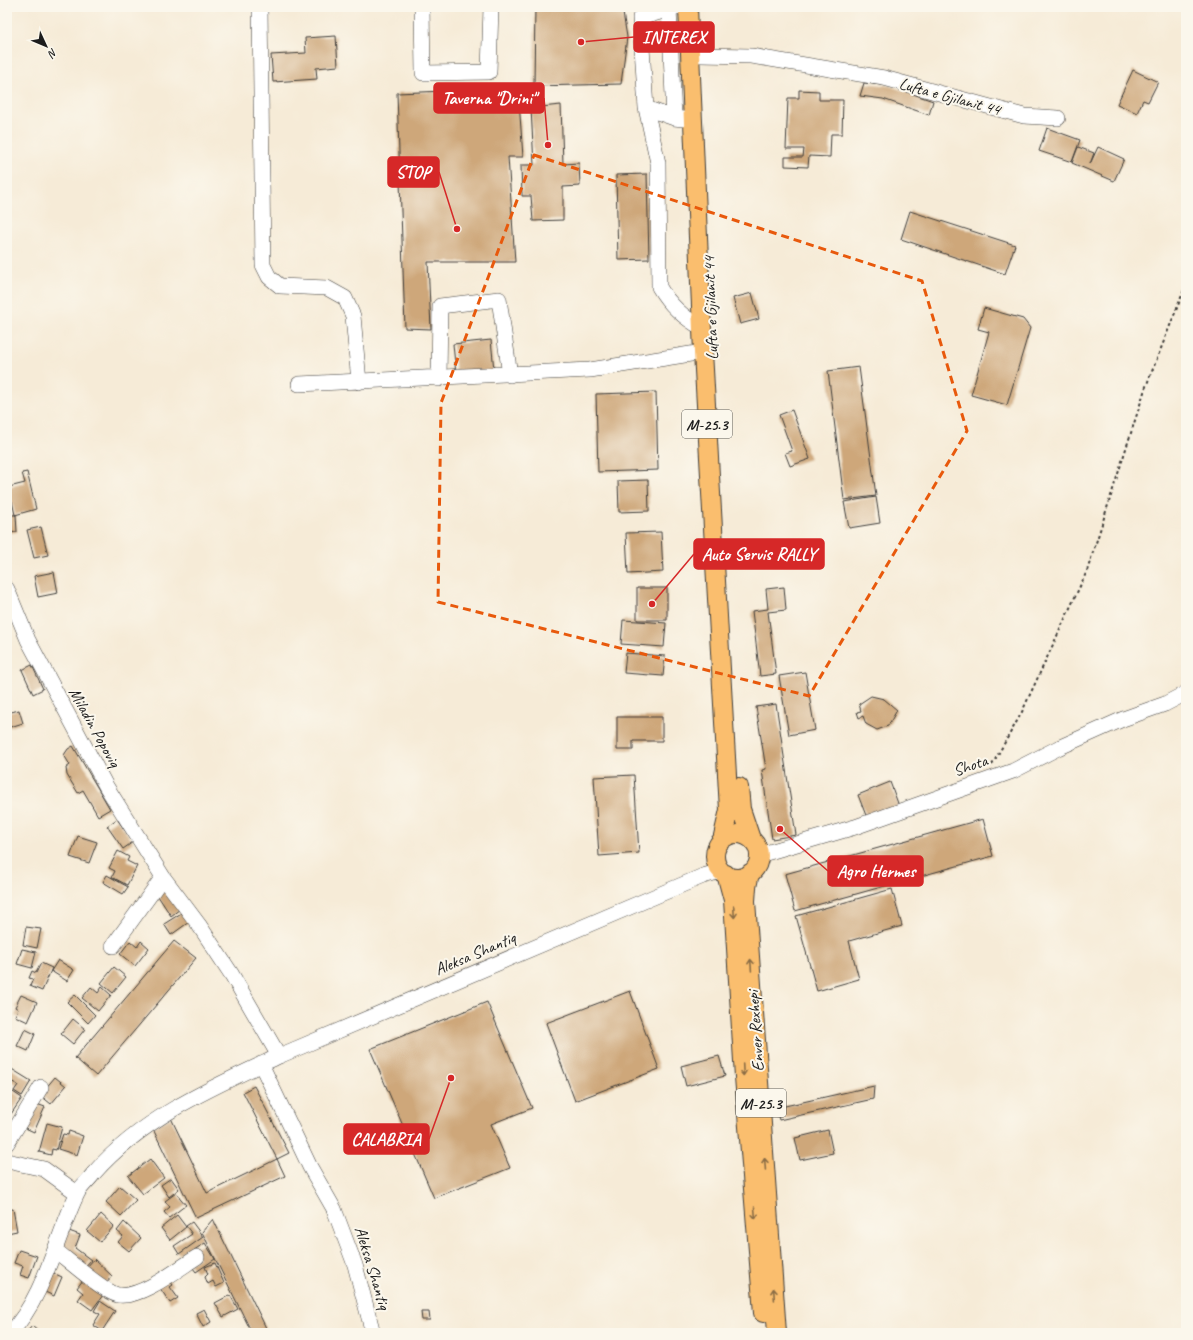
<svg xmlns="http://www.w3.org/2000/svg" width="1193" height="1340" font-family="Caveat,sans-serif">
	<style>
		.building { fill: #cea77a }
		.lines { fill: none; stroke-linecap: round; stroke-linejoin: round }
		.minor-casing { stroke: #3d3b38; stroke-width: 16 }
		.major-casing { stroke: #3d3b38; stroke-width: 20 }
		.path { stroke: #3d3b38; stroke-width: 2; stroke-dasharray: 3 3; stroke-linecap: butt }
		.minor { stroke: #fff; stroke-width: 15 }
		.major { stroke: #fabe6e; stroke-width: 18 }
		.oneway { stroke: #8b6d45 }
		.marked { fill: none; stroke: #e8590c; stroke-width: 3; stroke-dasharray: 8 5; stroke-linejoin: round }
		.labels { text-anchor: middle; stroke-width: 4; stroke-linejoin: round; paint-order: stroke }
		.shield { fill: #fbf7ec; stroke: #5f5e5a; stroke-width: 1 }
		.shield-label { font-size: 16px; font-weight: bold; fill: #1c1c1c }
		.street-label { font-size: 17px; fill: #1c1c1c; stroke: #fbf7ec }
		.leader { fill: none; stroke: #d62828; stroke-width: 1.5 }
		.callout-dot { fill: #d62828; stroke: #fbf7ec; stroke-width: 1.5 }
		.callout { fill: #d62828; stroke: #d62828; stroke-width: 1.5 }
		.callout-label { font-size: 18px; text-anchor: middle; font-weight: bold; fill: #fff }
	</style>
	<rect width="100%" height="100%" fill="#fbf7ec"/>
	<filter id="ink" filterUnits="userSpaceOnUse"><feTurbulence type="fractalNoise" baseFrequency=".025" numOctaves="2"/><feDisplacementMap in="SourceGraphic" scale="8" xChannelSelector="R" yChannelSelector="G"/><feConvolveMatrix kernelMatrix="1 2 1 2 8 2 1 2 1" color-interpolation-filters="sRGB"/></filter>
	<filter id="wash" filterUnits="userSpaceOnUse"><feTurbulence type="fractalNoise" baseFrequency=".012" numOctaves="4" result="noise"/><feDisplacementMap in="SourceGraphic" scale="16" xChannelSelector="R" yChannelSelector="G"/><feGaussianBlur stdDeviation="0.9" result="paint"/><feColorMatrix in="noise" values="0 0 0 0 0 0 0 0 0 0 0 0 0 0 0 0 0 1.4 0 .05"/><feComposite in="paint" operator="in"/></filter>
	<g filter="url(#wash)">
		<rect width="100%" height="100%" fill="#f6ebd7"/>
		<g id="blocks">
			<!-- building -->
			<path class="building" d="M535,7H622L627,37L621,84L534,86Z
				M336,36L338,66L316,68L317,79L273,82L271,55L306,53L305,38Z
				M1133,70L1158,82L1148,102L1143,100L1137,113L1117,104Z
				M864,83L890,86L933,101L929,115L883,99L860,96Z
				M518,88L523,157H508L515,262H428L431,329L405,328L397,93Z
				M799,90L819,91V100H843L842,134H831L830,157L809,156L808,167L785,166V157H803L804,149H786L788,98H799Z
				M561,105L563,164L579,163L580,186L563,187V220L533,221L531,196H522L521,165H534L531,108Z
				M1047,128L1080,140L1072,162L1039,151Z
				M1078,147L1094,153L1090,164L1098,147L1124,159L1114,181L1072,163Z
				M647,174L649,259L618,260L616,175Z
				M910,211L1015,245L1005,274L901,239Z
				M752,293L759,319L740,324L733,298Z
				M984,308L1023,319L1030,328L1007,405L971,395L989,332L978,329Z
				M491,340L494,370L456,374L453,344Z
				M859,367L876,496L844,500L828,371Z
				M656,392L658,470L598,472L596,394Z
				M792,410L810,459L790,466L785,453L792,451L779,415Z
				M27,472L36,509L15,515L12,501L7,502V479L9,487L25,483L22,473Z
				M648,480L649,511L619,512L618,481Z
				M876,497L880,523L849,528L844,502Z
				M7,515H16L17,532L7,533Z
				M41,527L48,555L34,558L27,530Z
				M661,532L663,572L628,574L626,533Z
				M54,572L58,593L38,597L34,576Z
				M784,587L786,610L768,612L776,674L760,676L752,611L768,609L766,589Z
				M637,588H667V620H637Z
				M623,620L666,623L664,647L621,644Z
				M626,653L665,656L663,676L624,673Z
				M32,665L43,689L33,694L22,670Z
				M805,672L815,730L789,735L779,676Z
				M871,696L884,699L897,710L888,726L877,730L866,724L863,716L859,718L857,712L861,711L859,704Z
				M776,704L796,835L772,839L762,770L766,769L756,707Z
				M19,710L23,723L7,728V713Z
				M617,717H662V741H633V750H617Z
				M73,746L110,809L98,816L83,790L78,793L67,775L66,768L70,765L64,755L68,749Z
				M634,775L639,853L599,856L594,777Z
				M890,782L899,806L867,818L858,795Z
				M117,819L133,842L123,849L107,826Z
				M983,819L993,856L795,911L785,874Z
				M78,836L97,842L89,863L70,857Z
				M118,851L129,857L127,861L137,866L127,885L112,877L115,871L109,868Z
				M107,875L128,887L123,894L103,882Z
				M165,886L180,909L171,916L156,893Z
				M892,889L902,926L849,941L859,979L817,991L796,916Z
				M183,912L189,922L171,935L164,924Z
				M26,927L41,929L37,948L23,945Z
				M130,941L137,947L141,941L149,948L135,966L120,954Z
				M174,941L196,958L96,1076L75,1058Z
				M22,949L36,952L32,968L17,964Z
				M58,960L74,970L67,981L51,971Z
				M41,963L52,968L42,991L30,986L33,979L29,978L32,971L36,973Z
				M114,967L126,977L113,993L101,983Z
				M91,987L98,993L102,987L111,995L98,1011L82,998Z
				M630,991L659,1069L575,1101L546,1023Z
				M21,995L37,1002L28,1022L15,1016L18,1009L15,1007Z
				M75,995L95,1015L88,1023L67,1002Z
				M487,1002L532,1108L491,1124L510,1168L434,1198L370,1049Z
				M73,1019L85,1029L73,1044L61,1034Z
				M25,1029L35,1034L28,1051L17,1046Z
				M719,1056L725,1076L686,1086L681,1066Z
				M10,1068L31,1081L22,1096L14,1091L18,1085L7,1079V1072Z
				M55,1077L66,1086L51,1104L40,1095Z
				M254,1086L289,1153L277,1159L243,1092Z
				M874,1086L873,1099L779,1120L776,1108Z
				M10,1090L22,1098L11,1114L7,1112V1094Z
				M34,1103L45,1107L34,1132L23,1127Z
				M171,1118L207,1193L277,1159L285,1176L196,1218L152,1127Z
				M47,1123L62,1127L56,1150L52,1149L51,1155L39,1152Z
				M828,1130L833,1153L800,1160L795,1138Z
				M69,1131L83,1136L77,1155L58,1149L63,1134L68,1135Z
				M150,1159L164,1178L143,1194L128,1176Z
				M171,1178L179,1189L169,1197L161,1185Z
				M120,1186L136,1200L121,1216L106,1202Z
				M176,1193L186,1205L169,1218L164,1212L170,1207L165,1201Z
				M13,1209L17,1231L7,1233V1210Z
				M101,1214L114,1226L100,1242L87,1231Z
				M177,1215L186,1227L170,1240L161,1228Z
				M213,1219L266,1328L257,1333H252L202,1232Z
				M124,1222L141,1238L129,1251L118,1242L123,1236L117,1231Z
				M192,1222L203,1237L179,1254L174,1246L192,1234L186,1226Z
				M69,1231L80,1235L75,1248L91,1260L84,1268L62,1249Z
				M205,1243L215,1259L196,1272L190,1264L199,1258L194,1250Z
				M19,1250L37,1256L29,1278L20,1275L23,1266L14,1263Z
				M94,1259L112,1276L105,1284L87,1267Z
				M215,1263L224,1283L216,1287L213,1281L208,1284L205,1277L208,1274L205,1267Z
				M53,1273L62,1277L54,1296L45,1292Z
				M168,1278L173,1285L170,1287L178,1298L170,1303L158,1285Z
				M83,1280L103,1295L92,1310L78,1300L83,1293L77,1288Z
				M230,1295L238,1309L223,1317L215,1303Z
				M100,1301L115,1311L102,1331L93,1325L100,1314L94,1311Z
				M204,1309L211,1322L203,1327L196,1313Z
				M421,1312H429L430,1320H422Z
				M32,1326L40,1333H26Z"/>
		</g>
	</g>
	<g filter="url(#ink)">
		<use href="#blocks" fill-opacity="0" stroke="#3d3b38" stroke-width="1"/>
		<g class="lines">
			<!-- minor casing -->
			<g class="minor-casing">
				<path id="minor" d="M260,7L263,265L269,277L280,286L327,288L345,298L353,316L359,382
					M422,7L423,73L489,72L491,7
					M676,7L640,18L646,108L658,163L659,287C669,304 684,318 702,328
					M669,9L674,118
					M700,55L751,56L884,78L1024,116L1058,118
					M646,108L674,118L683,119
					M439,379L440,306L499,299L510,375
					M299,384L590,370L703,352
					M7,589L28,640L106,786L163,877L199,925L232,975L279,1056
					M759,855L855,827L1013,771L1058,748L1123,719L1165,704L1186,693
					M113,946L163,877
					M261,1064L310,1167L334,1209L355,1265L373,1333
					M7,1143L41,1087
					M7,1161L44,1169L77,1193
					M55,1250C68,1260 104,1292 118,1295C140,1299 178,1269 197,1257
					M10,1333C44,1298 56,1238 77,1194C80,1187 89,1180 94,1173C143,1117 213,1087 279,1056L703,876L721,871"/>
			</g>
			<!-- major casing -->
			<g class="major-casing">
				<path id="major" d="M688,7L703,352L729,810L722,840
					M739,787L741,809L751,839
					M715 856a22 22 0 1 1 44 0a22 22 0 1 1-44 0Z
					M750,873L747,887L746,901L777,1333
					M726,874L733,900L744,1077L763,1313"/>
			</g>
			<!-- path -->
			<path class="path" d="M992,765L1021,714L1087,571L1145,389L1186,285"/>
			<!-- minor -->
			<use href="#minor" class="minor"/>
			<!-- major -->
			<use href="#major" class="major"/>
		</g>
		<!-- one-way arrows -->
		<defs><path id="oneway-shaft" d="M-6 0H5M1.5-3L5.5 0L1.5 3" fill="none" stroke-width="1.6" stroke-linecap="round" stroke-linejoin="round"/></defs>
		<g class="oneway">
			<use href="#oneway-shaft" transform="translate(734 912) rotate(87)"/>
			<use href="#oneway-shaft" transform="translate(751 965) rotate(-94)"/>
			<use href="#oneway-shaft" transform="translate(743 1070) rotate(87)"/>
			<use href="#oneway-shaft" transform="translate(765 1164) rotate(-94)"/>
			<use href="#oneway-shaft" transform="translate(755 1213) rotate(85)"/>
			<use href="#oneway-shaft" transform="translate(774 1294) rotate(-94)"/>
		</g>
	</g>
	<!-- marked area -->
	<path class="marked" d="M534,155L922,281L967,431L809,696L438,602L441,403Z"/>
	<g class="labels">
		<!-- shield labels -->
		<g class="shield">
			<rect x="682" y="410" width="50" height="28" rx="3"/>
			<rect x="736" y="1089" width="50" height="28" rx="3"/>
		</g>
		<g class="shield-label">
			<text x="707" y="430">M-25.3</text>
			<text x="761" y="1109">M-25.3</text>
		</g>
		<!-- street labels -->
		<g class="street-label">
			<text transform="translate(950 96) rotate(15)" y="6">Lufta e Gjilanit 44</text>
			<text transform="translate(710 308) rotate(-92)" y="6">Lufta e Gjilanit 44</text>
			<text transform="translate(95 727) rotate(61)" y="6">Miladin Popoviq</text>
			<text transform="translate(970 765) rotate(-19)" y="6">Shota</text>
			<text transform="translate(475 953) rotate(-23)" y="6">Aleksa Shantiq</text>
			<text transform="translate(755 1031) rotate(-94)" y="6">Enver Rexhepi</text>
			<text transform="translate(373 1268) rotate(73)" y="6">Aleksa Shantiq</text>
		</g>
	</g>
	<!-- callouts -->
	<path class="leader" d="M581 42L634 37M548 145L544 98M457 229L439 172M652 604L694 554M780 829L828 871M451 1078L429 1139"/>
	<g class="callout-dot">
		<circle cx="581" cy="42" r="4"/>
		<circle cx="548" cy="145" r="4"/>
		<circle cx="457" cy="229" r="4"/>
		<circle cx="652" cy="604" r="4"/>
		<circle cx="780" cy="829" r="4"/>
		<circle cx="451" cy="1078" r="4"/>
	</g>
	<g class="callout">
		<rect x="634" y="22" width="80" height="30" rx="4"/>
		<rect x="434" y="83" width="110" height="30" rx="4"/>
		<rect x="388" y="157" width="51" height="30" rx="4"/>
		<rect x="694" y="539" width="130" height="30" rx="4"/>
		<rect x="828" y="856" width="95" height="30" rx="4"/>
		<rect x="344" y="1124" width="85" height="30" rx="4"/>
	</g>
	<g class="callout-label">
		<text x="674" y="43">INTEREX</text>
		<text x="489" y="104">Taverna "Drini"</text>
		<text x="413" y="178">STOP</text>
		<text x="759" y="560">Auto Servis RALLY</text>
		<text x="876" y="877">Agro Hermes</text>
		<text x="386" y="1145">CALABRIA</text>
	</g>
	<!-- margin -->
	<rect width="1193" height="1340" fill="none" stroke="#fbf7ec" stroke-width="24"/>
	<!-- north arrow -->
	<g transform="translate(46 46) rotate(134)" stroke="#fbf7ec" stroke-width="3" paint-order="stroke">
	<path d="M0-3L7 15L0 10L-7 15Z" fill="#1c1c1c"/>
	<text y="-6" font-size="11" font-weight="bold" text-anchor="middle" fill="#1c1c1c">N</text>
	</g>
</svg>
